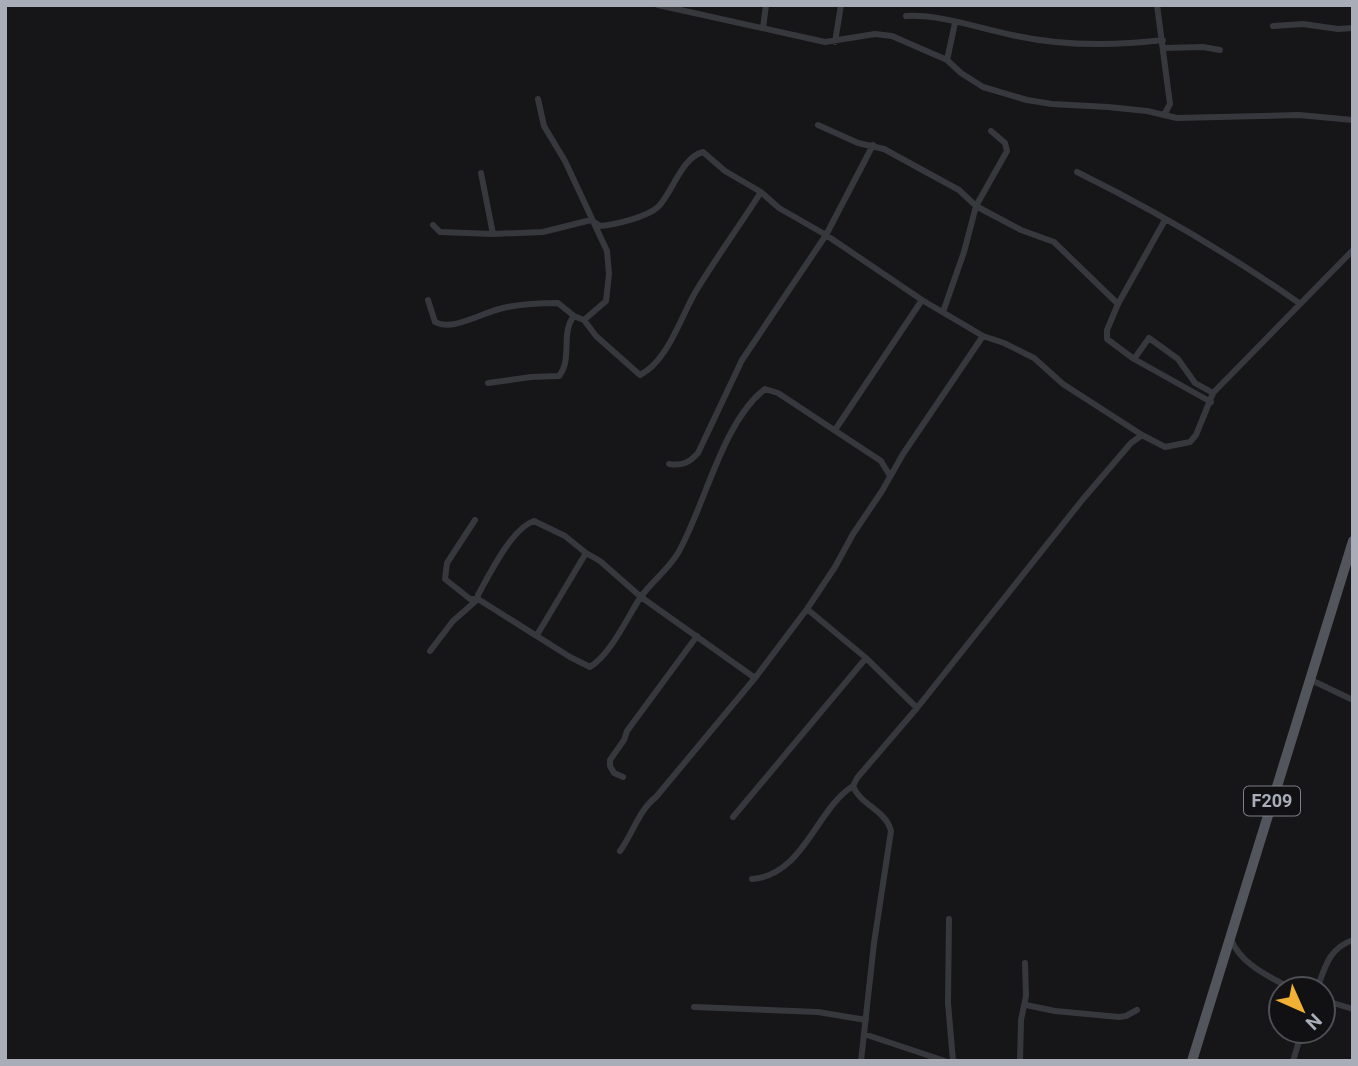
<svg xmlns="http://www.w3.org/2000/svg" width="1358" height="1066" font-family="Roboto,sans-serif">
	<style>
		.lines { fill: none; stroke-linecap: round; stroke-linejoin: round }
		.street { stroke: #37383d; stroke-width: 6 }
		.primary { stroke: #53555c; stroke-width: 10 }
		.labels { text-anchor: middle; stroke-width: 5; stroke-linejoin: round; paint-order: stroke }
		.shield { fill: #111113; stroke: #7b7e86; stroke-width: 2 }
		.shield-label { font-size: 18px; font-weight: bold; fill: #a8adb8 }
	</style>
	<rect width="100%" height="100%" fill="#161618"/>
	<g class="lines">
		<!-- street -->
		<path class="street" d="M658,5L825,42L875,34L892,36L947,60L961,73L983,87L1027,100L1052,104L1108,107L1147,111L1177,118L1299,115L1353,120
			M1157,5L1170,104L1164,115
			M906,16C939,14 979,28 1012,35C1061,46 1114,46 1163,40
			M1273,26L1303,24L1338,29L1353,28
			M763,28L766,5
			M835,42L841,5
			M1164,48L1203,47L1220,50
			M947,60L955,23
			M538,99L544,126L565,161L607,251L609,274L606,301L584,320
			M818,125L858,143L884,149L959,190L976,206L987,212L1021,230L1054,242L1118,304L1107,330V339L1134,359L1149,338L1178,359L1195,383L1213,393
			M1077,172C1154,210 1229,254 1299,303
			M481,173L493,234L543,232L591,220L600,226C614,225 647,217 658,207C672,193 682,157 703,152L725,171L761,192L779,208L826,235L922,300L983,336L1004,343L1034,358L1063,384L1142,435
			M433,225L440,232L493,234
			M428,300L435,322C453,332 483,312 503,308C520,304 540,303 558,303L574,316L584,320L596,336L640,375C668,361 681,316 696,291C716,258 740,225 761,192
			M1118,304L1165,220
			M943,312L964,252L976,206L1007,151L1005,143L991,131
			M1134,359L1211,402
			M488,383L531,377L559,376C573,359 560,333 574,316
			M835,430L922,300
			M669,464C682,466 689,463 698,453L742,360L826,235L873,145
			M475,520L447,563L445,579L470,599H478L570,657L590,667C611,654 627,618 640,598C651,582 668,570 678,553C705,506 722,422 765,389L778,393L881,461L890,476
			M807,609L866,658L917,708
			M537,635L586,553
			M430,651L453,621L478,599V595C489,575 512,528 534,521L565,536L586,553L600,561L641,597L755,678
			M1309,679L1353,700
			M623,777L614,773L610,766V760L624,740L627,731L697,636
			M733,817L866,658
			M620,851C633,833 639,810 656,797L755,678L807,609L835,567L853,534L882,491L903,454L983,336
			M752,879C804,875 816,809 853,786
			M949,919L948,1003L953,1061
			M1231,939C1240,964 1270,977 1292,989
			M1317,989C1325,967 1329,948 1353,940
			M1323,1000L1353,1009
			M1026,1005L1055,1011L1119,1017L1126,1016L1137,1010
			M694,1007L818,1012L866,1020
			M864,1034L945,1061
			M861,1061L874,943L891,831C886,810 860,805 853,786L857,778L917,708L1083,499L1131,443L1142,435L1165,447L1190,442L1196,435L1213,393L1353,250
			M1020,1061L1021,1020L1026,996L1025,963
			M1293,1061L1302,1031"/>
		<!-- primary -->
		<path class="primary" d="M1192,1061L1353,541"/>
	</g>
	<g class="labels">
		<!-- shield labels -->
		<rect class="shield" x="1244" y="786.5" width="56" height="29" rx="5"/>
		<g class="shield-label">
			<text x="1272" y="807">F209</text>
		</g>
	</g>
	<!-- border -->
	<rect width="1358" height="1066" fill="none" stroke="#a8adb8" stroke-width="14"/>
	<!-- north arrow -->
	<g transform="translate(1302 1010) rotate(135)"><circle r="33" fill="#111113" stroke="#4d4f55" stroke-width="2"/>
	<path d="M0-5L12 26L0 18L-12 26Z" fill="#f2b134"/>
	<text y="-10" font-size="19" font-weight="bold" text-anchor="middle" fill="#a8adb8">N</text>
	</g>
</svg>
